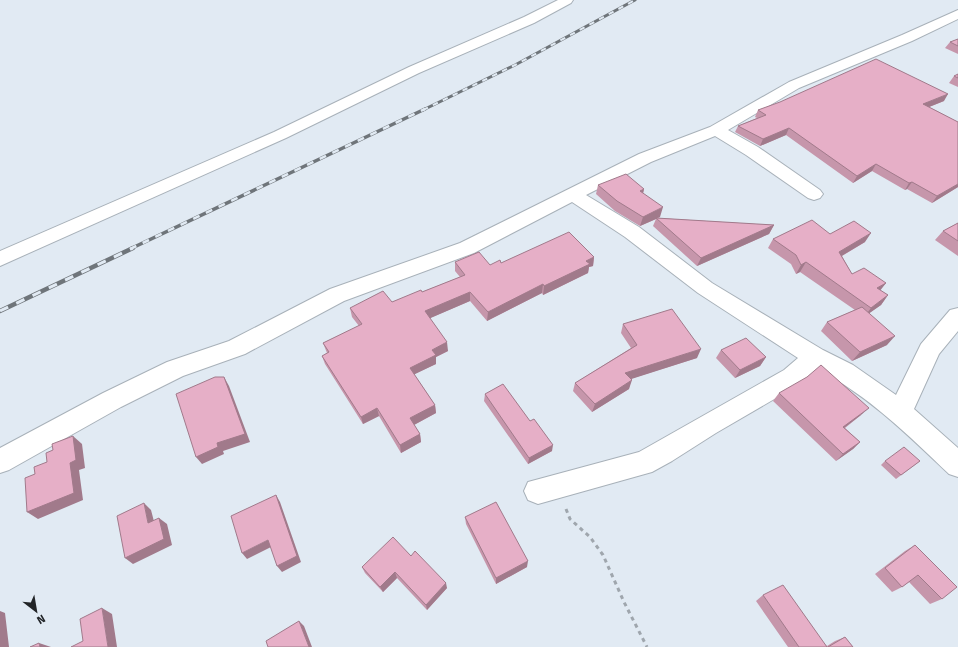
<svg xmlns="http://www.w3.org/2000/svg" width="958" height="647" font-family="'Fira Sans',sans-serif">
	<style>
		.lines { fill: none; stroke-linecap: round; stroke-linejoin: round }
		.minor-casing { stroke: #a8b1b9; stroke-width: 2 }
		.path { stroke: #9fa6ad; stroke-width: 3; stroke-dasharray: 4 4; stroke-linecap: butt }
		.minor { fill: #fff; fill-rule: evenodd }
		.rail-far2-casing { stroke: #6f757a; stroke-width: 3 }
		.rail-far1-casing { stroke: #6f757a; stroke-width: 3.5 }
		.rail-casing { stroke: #6f757a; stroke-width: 4.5 }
		.rail-far2 { stroke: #e1eaf3; stroke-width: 2; stroke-dasharray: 5.5; stroke-linecap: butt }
		.rail-far1 { stroke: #e1eaf3; stroke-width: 2.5; stroke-dasharray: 7; stroke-linecap: butt }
		.rail { stroke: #e1eaf3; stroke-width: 3; stroke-dasharray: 9; stroke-linecap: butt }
		.wall { fill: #c696ab }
		.shaded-wall { fill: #a17a8b }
		.building { fill: #e6afc7; stroke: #a17a8b }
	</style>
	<rect width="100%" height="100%" fill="#e1eaf3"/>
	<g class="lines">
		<!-- minor casing -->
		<g class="minor-casing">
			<path id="minor" d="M558,0H573L571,3L534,23L419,73L286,138L0,266V251L274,132L409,67L524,17Z
				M958,10V19L912,41L799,88L728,130L758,147L820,190L823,194L820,198L814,200L808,198L746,155L715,136L651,162L586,195L639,227L712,283L823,350L853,365L896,395L921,344L950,310L958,308V331L939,354L914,409L958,448V477L949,474C908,435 868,395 817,369L800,384L716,433L672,461L652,472L538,504L528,500L524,491L528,482L639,452L784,370L798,358L698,293L625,237L572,202L474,253L344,301L245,354L183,376L121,407L9,470L0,473V448L103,393L167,362L229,341L330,289L460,243L639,154L710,127L789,82L902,35Z"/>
		</g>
		<!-- path -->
		<path class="path" d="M566,509L570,519L590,537L603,555L624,602L647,647"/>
		<!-- minor -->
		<use href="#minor" class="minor"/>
		<!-- rail-far2 casing -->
		<g class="rail-far2-casing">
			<path id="rail-far2" d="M423,110L515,65L635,0"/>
		</g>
		<!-- rail-far1 casing -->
		<g class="rail-far1-casing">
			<path id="rail-far1" d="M130,249L425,109"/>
		</g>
		<!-- rail casing -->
		<g class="rail-casing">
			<path id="rail" d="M0,311L133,248"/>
		</g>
		<!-- rail-far2 -->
		<use href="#rail-far2" class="rail-far2"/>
		<!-- rail-far1 -->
		<use href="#rail-far1" class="rail-far1"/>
		<!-- rail -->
		<use href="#rail" class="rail"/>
	</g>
	<!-- wall -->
	<path class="wall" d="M958,39V54L945,48L950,42Z
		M958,74V87L949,83L954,76Z
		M944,101L929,107L958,122V187L932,203L907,189L905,190L872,171L853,183L786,135L760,146L735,132L738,126L757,118L755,117L758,110Z
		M598,185L644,189L643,193L660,217L658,218L774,225L769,234L697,266L653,226L656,219L640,226L615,211L596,194Z
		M958,223V256L935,240L943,231Z
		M830,234L865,242L842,256L852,274L886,283L880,290L888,295L881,305L869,313L887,345L852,361L821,331L827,322L855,310L800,272L796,274L791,264L768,248L773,239Z
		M594,257L593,266L589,267L588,273L543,295L542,293L487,321L470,301L430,318L448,351L436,357V364L414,374L435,405L436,413L414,425L420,434L421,442L401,453L379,416L363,424L325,364L322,356L327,353L323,343L359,326L352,317L350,308L392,302L422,292L460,277L455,271V262L490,265L501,263Z
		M623,324L697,358L630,379L629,389L592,412L573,391L575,383L631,348L621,333Z
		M721,350L766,357L760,366L735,378L716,358Z
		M779,393L861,415L845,428L860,442L853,449L836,461L773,401Z
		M485,394L530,421L552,451L528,464L484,401Z
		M885,461H920L896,479L881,465Z
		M465,517L527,567L496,584L466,524Z
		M915,545L942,599L930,604L909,582L902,587L892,592L875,574L905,551Z
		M411,556L447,588L427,610L397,578L383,592L365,573L362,567Z
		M763,595L827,646L835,641L845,637L853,647H788L756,601Z"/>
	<!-- shaded-wall -->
	<path class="shaded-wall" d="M948,94L944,101L919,111L923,104Z
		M789,128L786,135L760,146L763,139Z
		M876,164L872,171L853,183L857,176Z
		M912,182L907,189L905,190L909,183Z
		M958,184V187L932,203L937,196Z
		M644,189L642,198L640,191Z
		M663,207L660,217L657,218H656V219L640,226L643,217Z
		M774,225L769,234L697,266L701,258Z
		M871,233L865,242L833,261L839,252Z
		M594,257L593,266L589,267L588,273L543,295L544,286L586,261Z
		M806,262L800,272L796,274L801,265Z
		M886,283L879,292L877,288Z
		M543,284L542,293L487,321L488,312Z
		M470,292V301L426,320L425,311Z
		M888,295L881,305L864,317L871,308Z
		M895,336L887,345L852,361L860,352Z
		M447,342L448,351L436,357V364L411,376L410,368L432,350Z
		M701,349L697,358L622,382L625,373Z
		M766,357L760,366L735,378L740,370Z
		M224,377L229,386L250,442L223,451L224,454L202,464L196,457L217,443Z
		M632,380L629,389L592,412L595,404Z
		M435,405L436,413L412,426L410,418Z
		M377,408L379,416L363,424L361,417Z
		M869,408L861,415L836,434L843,427Z
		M420,434L421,442L401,453L400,445Z
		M73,436L82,444L85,468L79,470L83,500L38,519L27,512Z
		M860,442L853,449L836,461L843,454Z
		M553,445L552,451L528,464L529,458Z
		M276,495L280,502L301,562L282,572L277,566Z
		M144,503L151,510L156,529L148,523Z
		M159,518L167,524L172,545L133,564L125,558Z
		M268,540L273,546L247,559L242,553Z
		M528,561L527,567L496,584V578Z
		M395,572L397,578L383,592L380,587Z
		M446,583L447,588L427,610L426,605Z
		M102,608L112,614L117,647H108Z
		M0,611L5,613L9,647H0Z
		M299,621L304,626L312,647H309Z
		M39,643L51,647H40Z"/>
	<!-- building -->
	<path class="building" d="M958,39V46L950,42Z
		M876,59L948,94L923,104L958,122V184L937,196L912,182L909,183L876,164L857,176L789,128L763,139L738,126L766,115L758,110L780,102Z
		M958,74V78L954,76Z
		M626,174L644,189L640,191L663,207L643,217L617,201L598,185Z
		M656,218L774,225L701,258Z
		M812,220L830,234L854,221L871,233L839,252L852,274L864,268L886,283L877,288L888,295L871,308L806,262L801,265L796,255L773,239Z
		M958,223V241L943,231Z
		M569,232L594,257L586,261L590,264L544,286L543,284L488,312L470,292L425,311L447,342L432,350L436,355L410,368L435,405L410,418L420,434L400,445L377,408L361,417L322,356L329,352L323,343L362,324L350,308L383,291L392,302L421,290L422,292L465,275L455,262L479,252L490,265L500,260L501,263Z
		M862,307L895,336L860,352L827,322Z
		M672,309L701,349L625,373L632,380L595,404L575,383L637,345L623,324Z
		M746,338L766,357L740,370L721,350Z
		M821,365L869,408L843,427L860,442L843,454L779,393L807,377Z
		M215,377H224L245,434L217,443L218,447L196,457L176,394Z
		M503,384L530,421L534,419L553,445L529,458L485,394Z
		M73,436L76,460L70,463L74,493L27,512L25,478L35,474L34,467L47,462L46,453L53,450L52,444Z
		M904,447L920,461L901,475L885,461Z
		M276,495L297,556L277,566L268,540L242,553L231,516Z
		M496,502L528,561L496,578L465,517Z
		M144,503L148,523L159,518L164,539L125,558L117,516Z
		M393,537L411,556L415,551L446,583L426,605L395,572L380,587L362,567Z
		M915,545L957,587L942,599L918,575L902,587L885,568Z
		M783,585L827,647H799L763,595Z
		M102,608L108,647H71L83,641L80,619Z
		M299,621L309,647H268L266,641Z
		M845,637L853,647H828Z
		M39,643L40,647H30Z"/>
	<!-- north arrow -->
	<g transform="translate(36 611) rotate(149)" stroke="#e1eaf3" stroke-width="3" paint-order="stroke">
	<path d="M0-3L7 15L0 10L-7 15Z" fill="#212427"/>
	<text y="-6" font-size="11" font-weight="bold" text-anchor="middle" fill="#212427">N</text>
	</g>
</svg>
